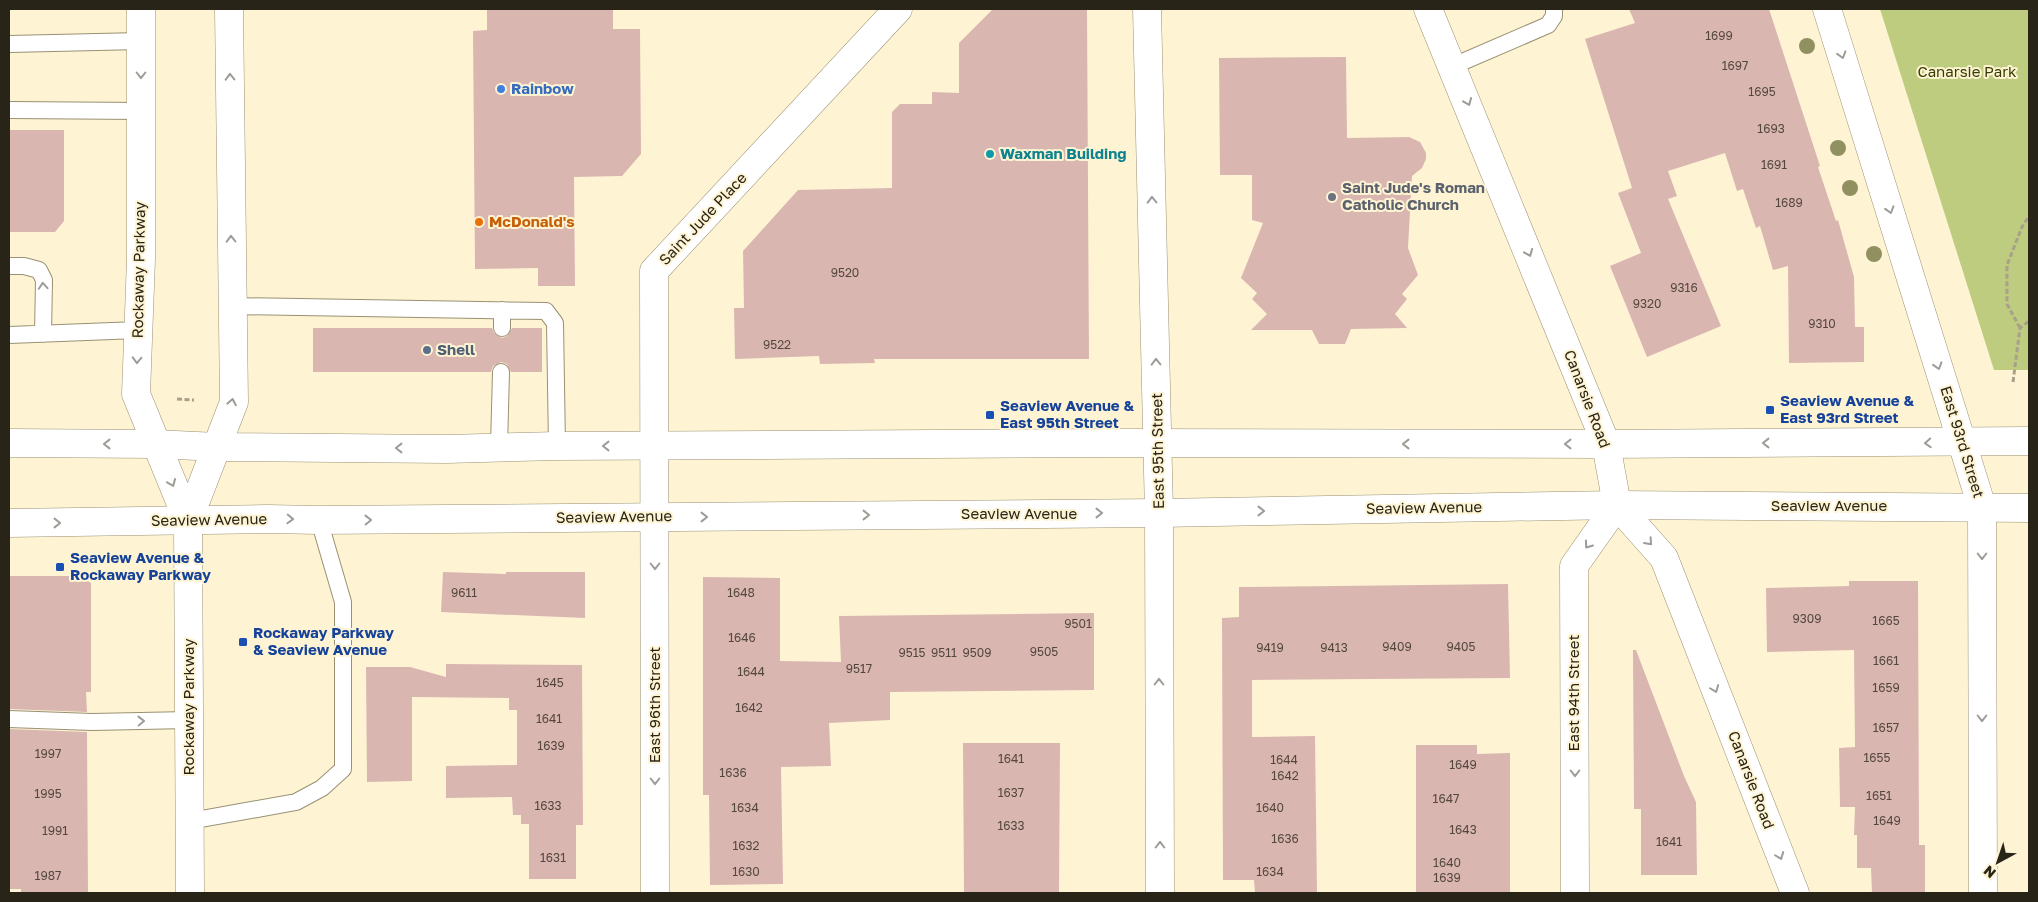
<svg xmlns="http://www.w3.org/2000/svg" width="2038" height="902" font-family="'Golos Text',sans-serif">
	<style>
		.green { fill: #becc80 }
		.building { fill: #dab6b1 }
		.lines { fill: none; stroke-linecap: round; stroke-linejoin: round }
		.service-casing { stroke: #9a9073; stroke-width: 18 }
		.minor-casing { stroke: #9a9073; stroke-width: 29 }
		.tertiary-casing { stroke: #9a9073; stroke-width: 29 }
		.secondary-casing { stroke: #9a9073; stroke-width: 29 }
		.path { stroke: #a8a088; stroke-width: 3; stroke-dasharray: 5 2.5; stroke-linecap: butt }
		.service { stroke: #fff; stroke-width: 16 }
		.minor { stroke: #fff; stroke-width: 28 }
		.tertiary { stroke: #fff; stroke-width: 28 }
		.secondary { stroke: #fff; stroke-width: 28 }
		.tree { fill: #909060 }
		.oneway { stroke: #9e9c97 }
		.shop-dot { fill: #3f7fe0; stroke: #fef4d4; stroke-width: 2 }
		.culture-dot { fill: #0f9aa8; stroke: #fef4d4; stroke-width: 2 }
		.worship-dot { fill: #6b7280; stroke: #fef4d4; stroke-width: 2 }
		.food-dot { fill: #e8710a; stroke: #fef4d4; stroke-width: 2 }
		.service-dot { fill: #5c6f8a; stroke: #fef4d4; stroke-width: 2 }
		.transit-dot { fill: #1a4fb4; stroke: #fef4d4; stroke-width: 2 }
		.labels { text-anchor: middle; stroke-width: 4; stroke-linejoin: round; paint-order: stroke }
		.number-label { font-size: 12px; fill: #54483e }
		.park-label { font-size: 15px; fill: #363e01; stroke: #fef4d4 }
		.shop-label { font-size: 15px; font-weight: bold; fill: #366cbe; stroke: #fef4d4; text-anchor: start }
		.culture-label { font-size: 15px; font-weight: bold; fill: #0d838f; stroke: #fef4d4; text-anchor: start }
		.worship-label { font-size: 15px; font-weight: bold; fill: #5b616d; stroke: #fef4d4; text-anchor: start }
		.street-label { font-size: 15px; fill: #282418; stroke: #fef4d4 }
		.food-label { font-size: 15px; font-weight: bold; fill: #c56008; stroke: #fef4d4; text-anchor: start }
		.service-label { font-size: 15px; font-weight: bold; fill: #4e5e75; stroke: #fef4d4; text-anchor: start }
		.transit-label { font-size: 15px; font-weight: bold; fill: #164399; stroke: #fef4d4; text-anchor: start }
	</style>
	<rect width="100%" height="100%" fill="#fef4d4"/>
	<!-- green -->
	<path class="green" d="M1880,9H2029V370H1994Z"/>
	<!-- building -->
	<path class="building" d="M487,9H613V29H640L641,154L622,176L574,177L575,286H538V268L475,269L473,31L487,30Z
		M993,9H1087L1089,359H874L875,363L820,364L819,356L735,359L734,308H744L743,251L798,190L892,188V112L900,104H932V92L959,93V43Z
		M1629,9H1769L1820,166L1818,167L1836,221L1838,220L1854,277L1855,327H1864V362L1789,363L1788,266L1773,270L1760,226L1756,228L1743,189L1737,191L1725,153L1668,171L1677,196L1668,199L1721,326L1647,357L1610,266L1641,253L1618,193L1632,188L1585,39L1635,23Z
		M1346,57L1347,138L1409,137L1420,142L1426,153V159L1422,168L1412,176L1408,248L1418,275L1402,294L1407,299L1395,314L1407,328L1351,329L1345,344H1319L1312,330H1251L1267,314L1252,299L1257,293L1241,278L1263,223L1252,220V175H1220L1219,58Z
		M9,130H64V221L55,232H9Z
		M313,328H492L494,333L502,338L507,336L512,328H542V372H511L507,364L501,362L493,366L491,372H313Z
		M443,572L506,574V572H585V618L441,612Z
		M9,576H79L91,583V692H86L87,712L9,709Z
		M703,577L780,578V661L841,662L839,616L1094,613V690L890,692V720L829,723L831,766L781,767L783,884L710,885L709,795H703Z
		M1849,581H1918L1919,845H1925V893H1872L1871,868H1857V835H1854L1855,807H1840L1839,748L1855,747L1854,650L1767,652L1766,588L1849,586Z
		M1508,584L1510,678L1252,680V737L1315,736L1317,893H1255L1254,880H1223L1222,618L1239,617V587Z
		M1633,650H1636L1684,776L1696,802L1697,875H1641V809H1634Z
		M446,664L582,665L583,825H576V879H529V824H521V815H513L512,797L446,798V766L517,765V710H509V698L412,697V781L367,782L366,667H410L446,677Z
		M9,729L87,732L88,893H21V889H9Z
		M963,743H1060L1059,893H964Z
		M1416,745H1477V754L1510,753V893H1416Z"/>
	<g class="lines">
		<!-- service casing -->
		<g class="service-casing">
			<path id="service" d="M9,44L141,41
				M1453,66L1548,25L1554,16V9
				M9,110L141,111
				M9,266H24L39,270L44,280L43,334
				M232,306L546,311L555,323L557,446
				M502,328V310
				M9,335L138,330
				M499,447L501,372
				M9,719L92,722L189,720
				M190,821L296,802L322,788L343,769V602L319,520"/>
		</g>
		<!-- minor casing -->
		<g class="minor-casing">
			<path id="minor" d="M1147,9L1159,513L1160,893
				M1428,9L1606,444L1617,505L1664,558L1795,893
				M1827,9L1982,507L1983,893
				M655,893L654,271L898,9
				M1575,893L1574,566L1617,505"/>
		</g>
		<!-- tertiary casing -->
		<g class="tertiary-casing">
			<path id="tertiary" d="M9,443L155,444L217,447L447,449L557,446L1115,443L1606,444L2029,441
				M9,523L267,519L319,520L1159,513L1617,505L2029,508"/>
		</g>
		<!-- secondary casing -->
		<g class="secondary-casing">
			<path id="secondary" d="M141,9V259L136,394L188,521
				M190,893L188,521L234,402L229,9"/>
		</g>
		<!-- path -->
		<path class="path" d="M2020,328L2007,304V265L2022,227L2029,216
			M2013,382L2020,328L2029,321
			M177,399L194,400"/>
		<!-- service -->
		<use href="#service" class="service"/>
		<!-- minor -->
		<use href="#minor" class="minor"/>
		<!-- tertiary -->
		<use href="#tertiary" class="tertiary"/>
		<!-- secondary -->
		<use href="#secondary" class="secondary"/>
	</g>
	<!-- trees -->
	<g class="tree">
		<circle cx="1807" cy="46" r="8"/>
		<circle cx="1838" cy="148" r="8"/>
		<circle cx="1850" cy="188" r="8"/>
		<circle cx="1874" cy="254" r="8"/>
	</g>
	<!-- one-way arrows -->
	<defs><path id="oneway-chevron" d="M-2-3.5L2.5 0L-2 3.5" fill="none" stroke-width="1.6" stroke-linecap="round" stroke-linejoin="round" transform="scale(1.25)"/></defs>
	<g class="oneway">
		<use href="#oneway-chevron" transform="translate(1842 55) rotate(73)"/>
		<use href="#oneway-chevron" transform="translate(141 75) rotate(90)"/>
		<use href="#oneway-chevron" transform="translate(230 77) rotate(-91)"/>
		<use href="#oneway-chevron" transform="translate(1468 102) rotate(68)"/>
		<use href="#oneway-chevron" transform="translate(1152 200) rotate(-91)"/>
		<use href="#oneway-chevron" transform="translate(1890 210) rotate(73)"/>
		<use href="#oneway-chevron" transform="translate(231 239) rotate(-91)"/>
		<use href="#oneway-chevron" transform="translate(1529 253) rotate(68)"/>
		<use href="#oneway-chevron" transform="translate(43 286) rotate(-94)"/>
		<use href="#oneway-chevron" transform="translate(137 360) rotate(92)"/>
		<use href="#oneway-chevron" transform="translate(1156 362) rotate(-91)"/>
		<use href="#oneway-chevron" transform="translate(1938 366) rotate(73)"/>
		<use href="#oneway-chevron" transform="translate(232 402) rotate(-80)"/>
		<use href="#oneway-chevron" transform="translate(1766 443) rotate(180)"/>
		<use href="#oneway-chevron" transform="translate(1928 443) rotate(177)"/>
		<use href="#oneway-chevron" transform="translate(107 444) rotate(-180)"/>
		<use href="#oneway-chevron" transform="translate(1406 444) rotate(-180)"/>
		<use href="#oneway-chevron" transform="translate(1568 444) rotate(-180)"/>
		<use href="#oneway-chevron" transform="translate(606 446) rotate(180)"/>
		<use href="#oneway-chevron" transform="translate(399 448) rotate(-180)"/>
		<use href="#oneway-chevron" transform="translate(172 483) rotate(67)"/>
		<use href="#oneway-chevron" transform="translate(1261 511)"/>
		<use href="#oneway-chevron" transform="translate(1099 513)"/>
		<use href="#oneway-chevron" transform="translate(866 515)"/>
		<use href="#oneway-chevron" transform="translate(704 517)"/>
		<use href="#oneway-chevron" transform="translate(290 519) rotate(2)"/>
		<use href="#oneway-chevron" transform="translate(368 520) rotate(-1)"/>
		<use href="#oneway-chevron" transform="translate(57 523)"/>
		<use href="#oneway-chevron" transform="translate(1649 542) rotate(48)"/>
		<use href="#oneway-chevron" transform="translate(1588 545) rotate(126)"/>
		<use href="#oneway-chevron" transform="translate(1982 556) rotate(90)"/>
		<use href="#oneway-chevron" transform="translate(655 566) rotate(90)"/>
		<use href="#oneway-chevron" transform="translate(1159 682) rotate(-90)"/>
		<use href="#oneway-chevron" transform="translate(1715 689) rotate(69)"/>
		<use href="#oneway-chevron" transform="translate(1982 718) rotate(90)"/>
		<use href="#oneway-chevron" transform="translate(141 721) rotate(-1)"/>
		<use href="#oneway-chevron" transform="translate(1575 773) rotate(90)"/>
		<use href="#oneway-chevron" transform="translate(655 781) rotate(90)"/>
		<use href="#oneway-chevron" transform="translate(1160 845) rotate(-90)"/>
		<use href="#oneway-chevron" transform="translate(1780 856) rotate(69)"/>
	</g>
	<!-- markers -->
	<circle class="shop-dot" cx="501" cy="89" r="5"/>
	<circle class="culture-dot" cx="990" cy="154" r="5"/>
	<circle class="worship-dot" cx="1332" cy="197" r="5"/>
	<circle class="food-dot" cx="479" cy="222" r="5"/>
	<circle class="service-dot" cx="427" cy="350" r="5"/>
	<g class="transit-dot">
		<rect x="1765" y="405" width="10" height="10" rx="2.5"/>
		<rect x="985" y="410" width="10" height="10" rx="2.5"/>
		<rect x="55" y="562" width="10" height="10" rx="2.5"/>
		<rect x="238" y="637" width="10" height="10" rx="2.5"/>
	</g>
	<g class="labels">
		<!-- number labels -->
		<g class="number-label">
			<text x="1719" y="40">1699</text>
			<text x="1735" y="70">1697</text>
			<text x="1762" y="96">1695</text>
			<text x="1771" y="133">1693</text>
			<text x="1774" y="169">1691</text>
			<text x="1789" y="207">1689</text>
			<text x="845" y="277">9520</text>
			<text x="1684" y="292">9316</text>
			<text x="1647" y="308">9320</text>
			<text x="1822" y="328">9310</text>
			<text x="777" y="349">9522</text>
			<text x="464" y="597">9611</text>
			<text x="741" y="597">1648</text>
			<text x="1807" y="623">9309</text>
			<text x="1886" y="625">1665</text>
			<text x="1078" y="628">9501</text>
			<text x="742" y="642">1646</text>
			<text x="1397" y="651">9409</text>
			<text x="1461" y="651">9405</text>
			<text x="1270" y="652">9419</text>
			<text x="1334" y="652">9413</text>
			<text x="1044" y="656">9505</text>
			<text x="912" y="657">9515</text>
			<text x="944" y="657">9511</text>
			<text x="977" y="657">9509</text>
			<text x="1886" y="665">1661</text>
			<text x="859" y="673">9517</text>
			<text x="751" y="676">1644</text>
			<text x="550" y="687">1645</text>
			<text x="1886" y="692">1659</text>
			<text x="749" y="712">1642</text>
			<text x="549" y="723">1641</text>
			<text x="1886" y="732">1657</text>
			<text x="551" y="750">1639</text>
			<text x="48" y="758">1997</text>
			<text x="1877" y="762">1655</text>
			<text x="1011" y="763">1641</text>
			<text x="1284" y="764">1644</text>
			<text x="1463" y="769">1649</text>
			<text x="733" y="777">1636</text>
			<text x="1285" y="780">1642</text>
			<text x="1011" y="797">1637</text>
			<text x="48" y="798">1995</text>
			<text x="1879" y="800">1651</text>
			<text x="1446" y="803">1647</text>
			<text x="548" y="810">1633</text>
			<text x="745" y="812">1634</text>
			<text x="1270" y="812">1640</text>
			<text x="1887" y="825">1649</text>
			<text x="1011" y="830">1633</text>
			<text x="1463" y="834">1643</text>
			<text x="55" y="835">1991</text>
			<text x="1285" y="843">1636</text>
			<text x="1669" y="846">1641</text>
			<text x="746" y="850">1632</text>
			<text x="553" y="862">1631</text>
			<text x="1447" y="867">1640</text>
			<text x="746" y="876">1630</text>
			<text x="1270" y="876">1634</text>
			<text x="48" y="880">1987</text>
			<text x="1447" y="882">1639</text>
		</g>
		<!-- park labels -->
		<g class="park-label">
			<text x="1967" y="77">Canarsie Park</text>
		</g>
		<!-- shop labels -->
		<g class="shop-label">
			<text x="511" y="94">Rainbow</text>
		</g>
		<!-- culture labels -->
		<g class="culture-label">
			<text x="1000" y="159">Waxman Building</text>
		</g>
		<!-- worship labels -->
		<g class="worship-label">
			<text x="1342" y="193">Saint Jude's Roman<tspan x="1342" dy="17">Catholic Church</tspan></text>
		</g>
		<!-- street labels -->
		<g class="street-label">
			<text transform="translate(703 219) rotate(-47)" y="5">Saint Jude Place</text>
			<text transform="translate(139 270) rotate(-89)" y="5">Rockaway Parkway</text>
			<text transform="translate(1587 399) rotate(69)" y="5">Canarsie Road</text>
			<text transform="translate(1962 442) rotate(73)" y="5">East 93rd Street</text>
			<text transform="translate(1158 451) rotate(-91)" y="5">East 95th Street</text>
			<text x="1829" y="511">Seaview Avenue</text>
			<text transform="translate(1424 508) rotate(-1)" y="5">Seaview Avenue</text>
			<text x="1019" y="519">Seaview Avenue</text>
			<text transform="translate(614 517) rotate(-1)" y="5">Seaview Avenue</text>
			<text transform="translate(209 520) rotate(-1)" y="5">Seaview Avenue</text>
			<text transform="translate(1574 693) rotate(-90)" y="5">East 94th Street</text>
			<text transform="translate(655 705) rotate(-90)" y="5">East 96th Street</text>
			<text transform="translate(189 707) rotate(-90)" y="5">Rockaway Parkway</text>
			<text transform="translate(1751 780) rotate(69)" y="5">Canarsie Road</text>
		</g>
		<!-- food labels -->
		<g class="food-label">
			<text x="489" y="227">McDonald's</text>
		</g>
		<!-- service labels -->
		<g class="service-label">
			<text x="437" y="355">Shell</text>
		</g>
		<!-- transit labels -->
		<g class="transit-label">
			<text x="1780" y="406">Seaview Avenue &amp;<tspan x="1780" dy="17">East 93rd Street</tspan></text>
			<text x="1000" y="411">Seaview Avenue &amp;<tspan x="1000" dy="17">East 95th Street</tspan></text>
			<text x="70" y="563">Seaview Avenue &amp;<tspan x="70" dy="17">Rockaway Parkway</tspan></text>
			<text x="253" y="638">Rockaway Parkway<tspan x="253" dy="17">&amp; Seaview Avenue</tspan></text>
		</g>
	</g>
	<!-- border -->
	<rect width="2038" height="902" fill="none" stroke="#282418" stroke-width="20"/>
	<!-- north arrow -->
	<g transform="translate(1998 862) rotate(220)" stroke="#fef4d4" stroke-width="4" paint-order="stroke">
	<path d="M0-4L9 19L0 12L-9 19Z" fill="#282418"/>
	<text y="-8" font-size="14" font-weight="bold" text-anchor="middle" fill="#282418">N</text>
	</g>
</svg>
